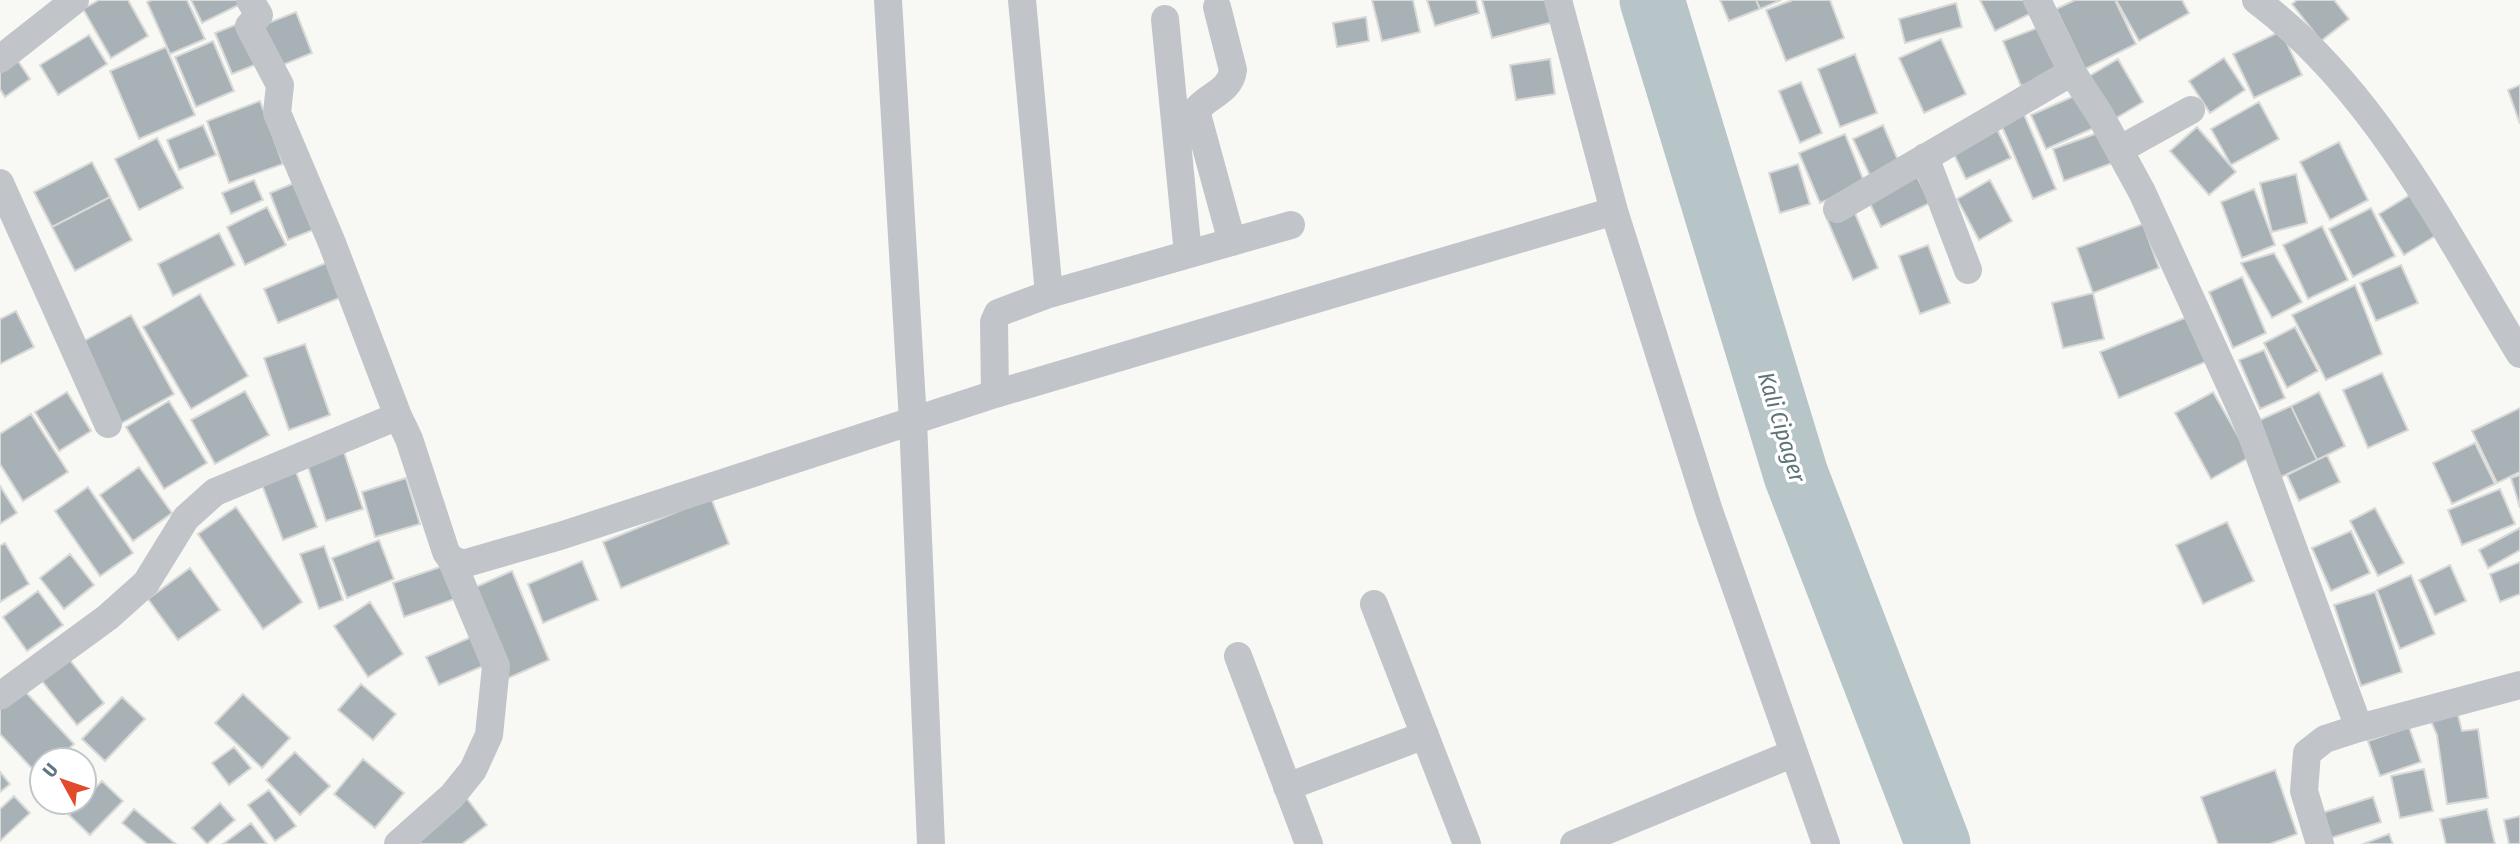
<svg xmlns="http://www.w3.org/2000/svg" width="2520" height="844" font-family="'Fira Sans Condensed',sans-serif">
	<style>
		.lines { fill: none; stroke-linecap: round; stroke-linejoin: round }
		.river { stroke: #b8c5c8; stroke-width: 65 }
		.building { fill: #a7b1b6; stroke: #d9d9d7; stroke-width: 2 }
		.minor { stroke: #c1c5c9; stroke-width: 28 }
		.labels { text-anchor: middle; stroke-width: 7; stroke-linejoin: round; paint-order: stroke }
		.water-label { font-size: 23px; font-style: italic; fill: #5e747a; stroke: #fff }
	</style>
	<rect width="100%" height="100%" fill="#f8f8f5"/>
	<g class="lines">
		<!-- river -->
		<path class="river" d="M1652,0L1796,475L1938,844"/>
	</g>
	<!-- building -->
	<path class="building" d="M99,0H128L148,36L111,58L83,9Z
		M152,0H187L205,39L170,54L147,2Z
		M191,0H242L243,3L202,23Z
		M1372,0H1413L1420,32L1382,41Z
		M1427,0H1476L1479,13L1435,26Z
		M1482,0H1556L1561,20L1492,38Z
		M1720,0H1756L1760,9L1729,21Z
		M1756,0H1781L1760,9Z
		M1793,0H1830L1844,38L1786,61L1766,10Z
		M1980,0H2028L2034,12L1995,31Z
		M2075,0H2115L2136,44L2085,69L2056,9Z
		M2116,0H2182L2189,13L2139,41Z
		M2297,0H2334L2349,19L2321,41L2292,4Z
		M1956,3L1962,27L1905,43L1899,19Z
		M296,12L312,53L275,68L258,27Z
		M1366,17L1369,41L1337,47L1333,23Z
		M240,23L257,64L232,74L215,33Z
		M2040,27L2058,72L2021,86L2003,41Z
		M2281,31L2302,75L2254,98L2233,54Z
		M89,35L107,64L58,95L40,65Z
		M1941,39L1966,94L1924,113L1899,58Z
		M213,41L234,91L196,107L175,57Z
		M166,47L195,115L139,139L110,71Z
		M1855,54L1877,113L1840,127L1818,69Z
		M2224,58L2245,90L2210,113L2189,81Z
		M1550,59L1555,94L1516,100L1510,65Z
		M2118,59L2143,102L2111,121L2086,78Z
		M18,61L30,79L5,97L0,89V73Z
		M1801,82L1822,133L1800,143L1779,91Z
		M2520,85V124L2508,90Z
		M2081,93L2096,127L2046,149L2031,115Z
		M260,101L283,164L229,183L207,121Z
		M2259,102L2279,139L2231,165L2211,129Z
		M2023,112L2056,189L2033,199L2000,122Z
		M1994,123L2011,158L1966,179L1949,144Z
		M203,125L216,155L179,170L167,140Z
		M1883,125L1900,165L1871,178L1853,139Z
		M2197,127L2236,172L2209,195L2170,151Z
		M2106,130L2118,161L2064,181L2053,149Z
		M1845,134L1865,184L1820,203L1799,153Z
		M157,138L183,188L139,210L115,159Z
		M2339,142L2368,200L2330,220L2300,162Z
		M92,162L110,197L52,227L34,192Z
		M1798,164L1810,204L1780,213L1769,173Z
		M1915,172L1930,203L1881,227L1866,195Z
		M2296,174L2307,223L2272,232L2260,183Z
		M254,180L263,200L231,214L222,193Z
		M1990,180L2012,221L1979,240L1957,199Z
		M299,181L318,228L288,240L270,193Z
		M2254,189L2275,245L2242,258L2221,202Z
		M2415,192L2440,233L2404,255L2379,214Z
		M110,197L132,240L75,271L52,227Z
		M1852,206L1878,268L1853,280L1826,217Z
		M267,207L286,245L245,265L227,227Z
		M2371,208L2395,256L2353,277L2329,229Z
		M2143,224L2159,268L2093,293L2077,248Z
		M2322,226L2348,280L2308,299L2283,245Z
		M219,233L235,265L173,296L158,264Z
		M1928,245L1950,303L1920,314L1899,256Z
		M2274,253L2302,302L2272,318L2241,263Z
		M328,262L342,297L278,323L264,289Z
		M2401,265L2418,303L2376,321L2360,283Z
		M2242,277L2266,333L2233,348L2209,292Z
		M2355,285L2382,354L2326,380L2292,315Z
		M2093,293L2104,339L2063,348L2052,303Z
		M200,294L248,376L191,409L143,327Z
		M16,311L34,347L0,364V319Z
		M131,315L174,394L120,424L77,345Z
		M2192,315L2210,360L2119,398L2100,352Z
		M2295,327L2318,371L2287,388L2264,343Z
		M305,344L330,415L289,430L264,358Z
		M2264,350L2285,398L2260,409L2239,360Z
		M2382,373L2408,430L2368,448L2343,390Z
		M245,391L269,435L215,464L191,420Z
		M67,392L91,431L59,451L35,412Z
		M2213,392L2250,457L2211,479L2175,413Z
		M2319,392L2345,446L2317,460L2291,406Z
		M169,401L207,463L164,489L126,427Z
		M2291,406L2317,460L2279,478L2253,423Z
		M2520,408V472L2497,483L2472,431Z
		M31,414L68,472L23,501L0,464V434Z
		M2475,443L2495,484L2452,504L2433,463Z
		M344,452L363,509L326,521L307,464Z
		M2327,455L2340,482L2299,501L2287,475Z
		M139,467L172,513L133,541L100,495Z
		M296,472L317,527L283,540L262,485Z
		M2520,475V508L2511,478Z
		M406,478L420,524L375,537L362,492Z
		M0,486L17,513L0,524Z
		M88,487L133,553L100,576L55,511Z
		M2500,489L2515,524L2462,545L2448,510Z
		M711,498L729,544L621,588L603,542Z
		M236,507L302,602L263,629L198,534Z
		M2375,508L2404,563L2378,576L2350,521Z
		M2227,522L2254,581L2203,604L2176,545Z
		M2520,528V550L2488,568L2479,550Z
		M2351,531L2370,573L2331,591L2312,548Z
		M379,540L394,579L347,598L332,558Z
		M5,543L29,584L0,602V546Z
		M324,546L343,600L319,609L300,554Z
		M70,554L94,585L64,609L40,578Z
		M582,561L598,600L543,623L528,584Z
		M2520,562V594L2500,602L2490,574Z
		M452,563L463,596L404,617L393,583Z
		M2450,565L2466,601L2435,615L2419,580Z
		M190,568L220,610L178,640L148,599Z
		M512,571L549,660L506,679L469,590Z
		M2411,575L2435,634L2400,649L2377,590Z
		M38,591L63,625L27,651L3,617Z
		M2375,592L2402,672L2361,686L2334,605Z
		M370,602L403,654L368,677L334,626Z
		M478,634L490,663L439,685L426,657Z
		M69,659L104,703L77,725L42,681Z
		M361,684L396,714L373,740L338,710Z
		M21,687L74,744L57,760H42L39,776L0,734V707Z
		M243,694L290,738L262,768L215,723Z
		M122,697L145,719L105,761L82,739Z
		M2456,707L2462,731L2478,729L2488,798L2447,804L2437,735L2428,714Z
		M2409,727L2421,762L2380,776L2368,741Z
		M234,747L251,768L229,785L212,763Z
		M295,752L330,786L300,815L266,780Z
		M363,759L404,793L375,828L334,794Z
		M2424,769L2433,811L2400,818L2391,776Z
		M2275,770L2297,834L2270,844H2218L2201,797Z
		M0,772L10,784L0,792Z
		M102,781L123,801L90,835L69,815Z
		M269,790L296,826L275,841L248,805Z
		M14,796L30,813L0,841V809Z
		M465,796L487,825L462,844H421L414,835Z
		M2373,797L2381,822L2331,838L2322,813Z
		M220,803L235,820L207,844L192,828Z
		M134,809L176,844H147L122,823Z
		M2487,809L2495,844H2446L2440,819Z
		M2520,816V844H2509L2504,820Z
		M251,823L267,844H223Z
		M2389,834L2393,844H2363Z"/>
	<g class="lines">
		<!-- minor -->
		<path class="minor" d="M250,0L259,15L249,26L251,30L280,85L277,113L332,243L398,416
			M888,0L913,421L931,844
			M1022,0L1049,294
			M1558,0L1614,211L1709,511L1826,844
			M2037,0L2072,72L2100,115L2142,192L2247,422L2359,728
			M2256,0C2376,90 2443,229 2520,354
			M1217,7L1233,70C1230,91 1211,94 1198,108V118L1232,242
			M1165,19L1188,254
			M0,59L75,0
			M2119,150L2191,110
			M1925,157L1968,270
			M0,183L108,424
			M1837,209L2072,72
			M995,394L994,322L998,313L1049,294L1291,225
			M1374,604L1467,844
			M1238,656L1309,844
			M0,696L108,617L146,583L186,518L215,492L398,416L409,439L446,552L451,559L463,564L560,536L995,394L1614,211
			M1287,787L1425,735
			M398,844L452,796L473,770L489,735L496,666L451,559
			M1574,844L1794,753
			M2320,844L2304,791L2307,753L2325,739L2359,728L2520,685"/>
	</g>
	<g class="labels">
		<!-- water labels -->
		<g class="water-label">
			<text transform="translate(1782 427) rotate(73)" y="8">Kali Cipager</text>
		</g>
	</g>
	<!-- north arrow -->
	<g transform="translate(63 781) rotate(310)"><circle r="33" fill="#ffffff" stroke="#c1c8cc" stroke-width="2"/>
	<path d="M0-5L12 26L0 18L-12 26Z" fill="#e14b2b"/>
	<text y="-10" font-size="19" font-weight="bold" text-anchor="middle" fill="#637580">U</text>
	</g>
</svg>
